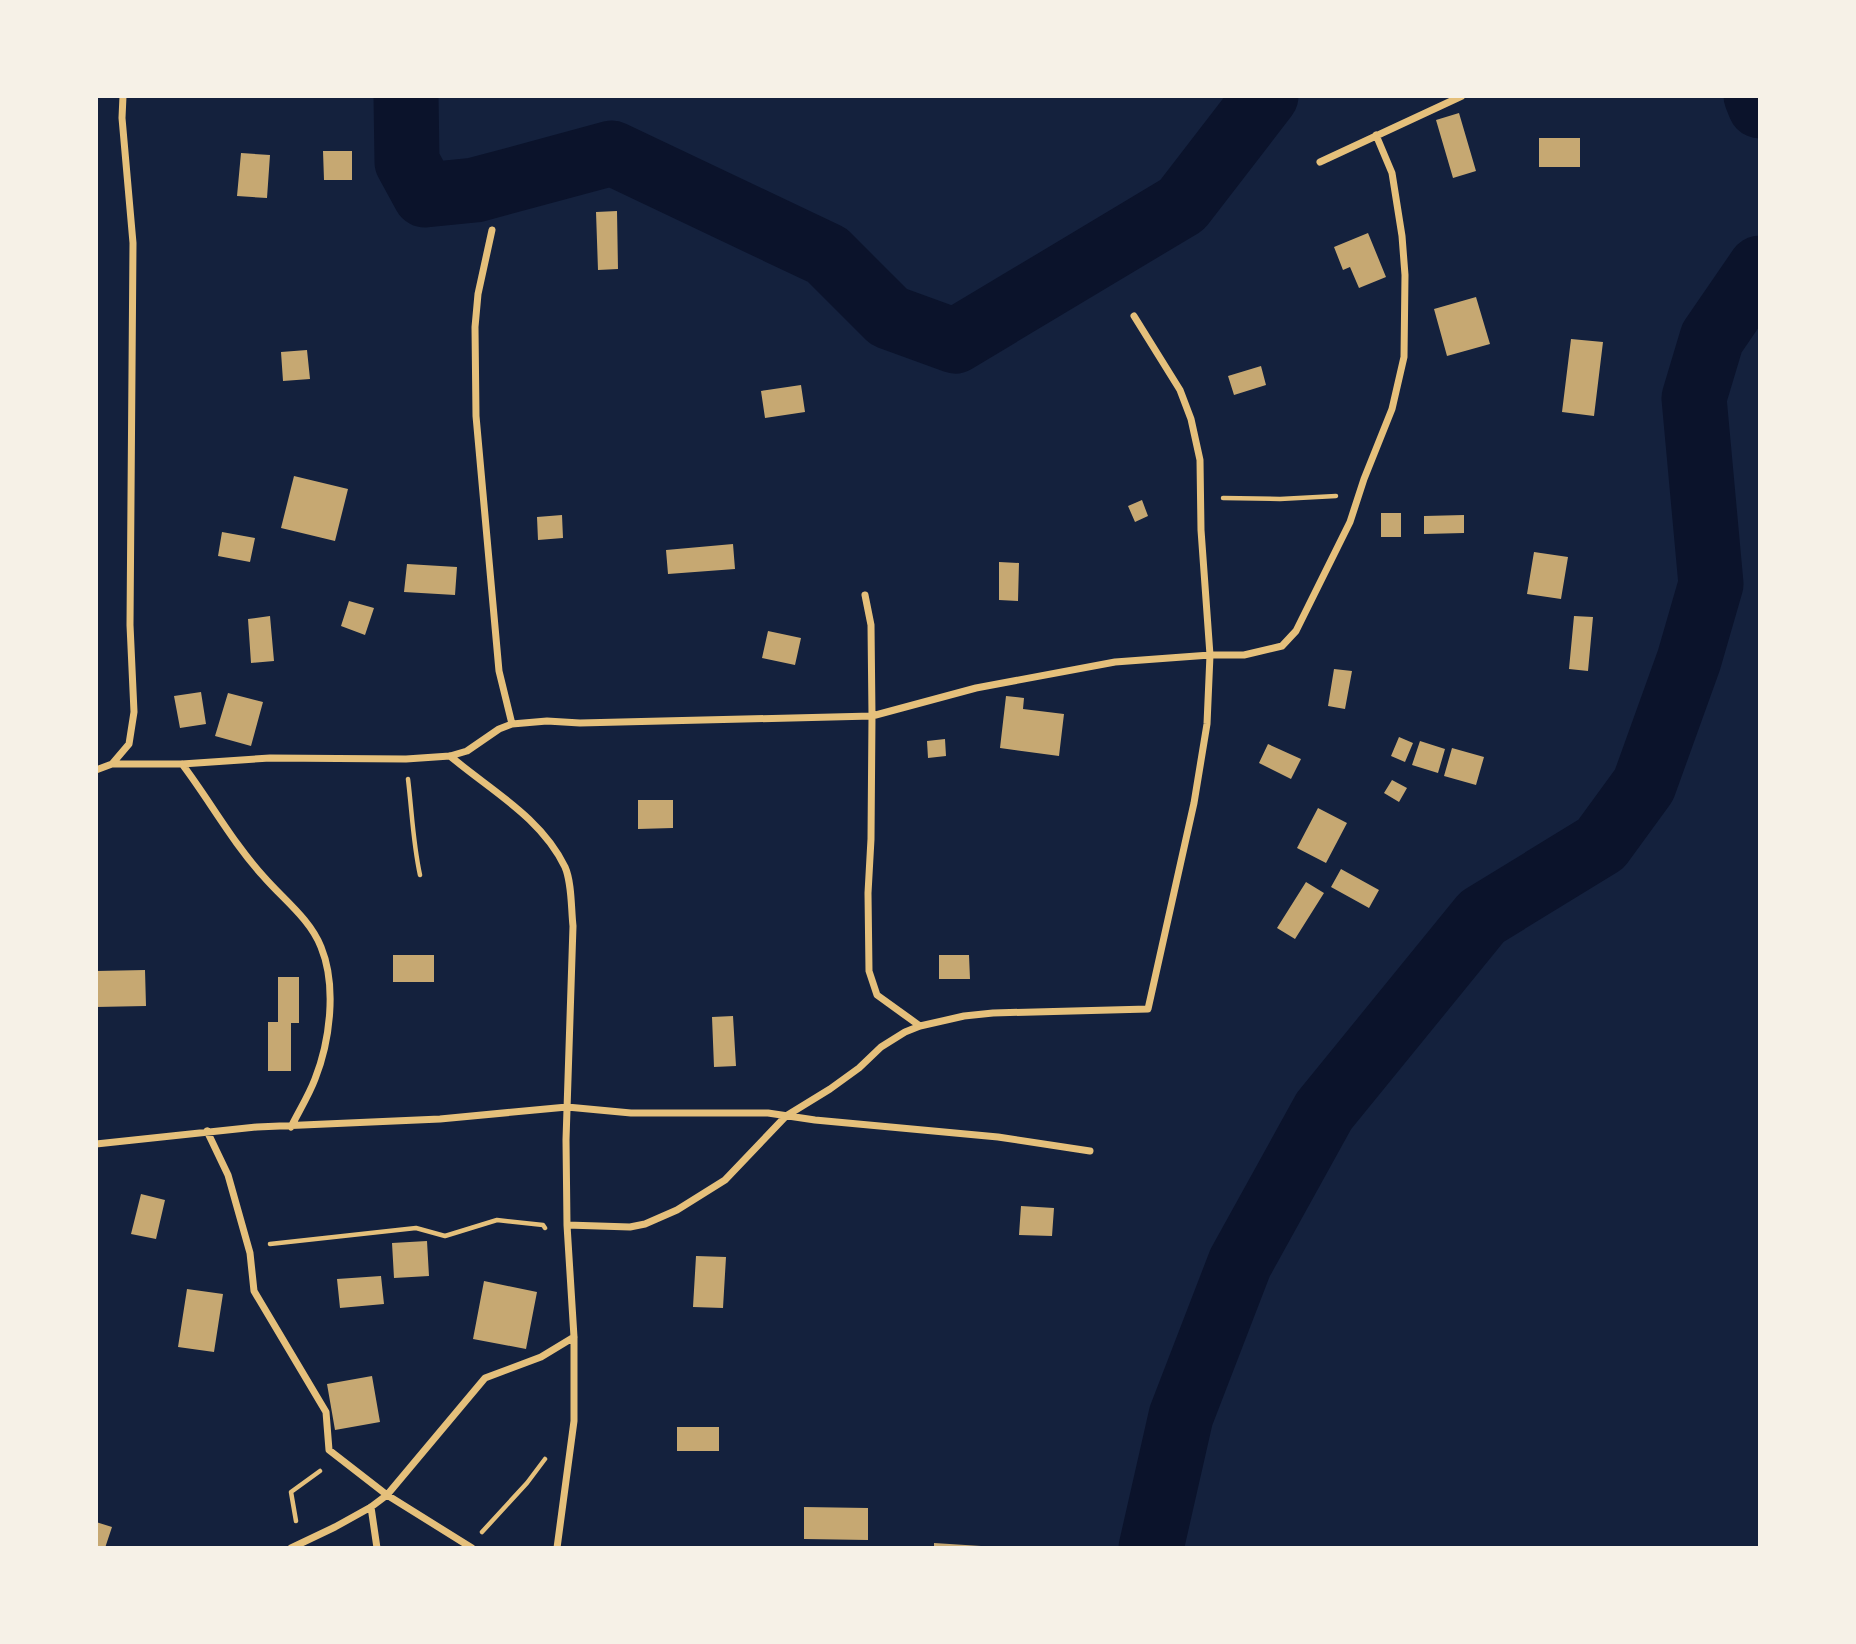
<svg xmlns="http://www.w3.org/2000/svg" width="1856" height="1644" font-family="'IBM Plex Sans',sans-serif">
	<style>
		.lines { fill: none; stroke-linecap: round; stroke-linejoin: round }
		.river { stroke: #0b132b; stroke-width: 65 }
		.building { fill: #c6a872 }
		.path { stroke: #e5c07b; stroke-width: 4.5 }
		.minor { stroke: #e5c07b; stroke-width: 7 }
	</style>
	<rect width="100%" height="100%" fill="#14213d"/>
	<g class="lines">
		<!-- river -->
		<path class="river" d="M406,96L407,162L425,195L475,190L612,153L827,255L889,317L955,341L1182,205L1266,96
			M1756,96L1760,106
			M1151,1548L1181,1416L1240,1263L1324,1111L1482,917L1601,844L1644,785L1689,660L1711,584L1694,398L1712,338L1760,268"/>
	</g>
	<!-- building -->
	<path class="building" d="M1459,113L1476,171L1453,178L1436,120Z
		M1539,138H1580V167H1539Z
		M323,151H352V180H324Z
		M241,153L270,155L267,198L237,196Z
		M617,211L618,269L598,270L596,212Z
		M1368,233L1386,277L1359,288L1350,267L1343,270L1334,247Z
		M1476,297L1490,344L1447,356L1434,309Z
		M1571,339L1603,342L1594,416L1562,412Z
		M307,350L310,379L283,381L281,352Z
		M1261,366L1266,385L1234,395L1228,376Z
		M801,385L805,412L765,418L761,391Z
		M294,476L348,489L335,541L281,528Z
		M1142,500L1148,516L1135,522L1128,506Z
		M1381,513H1401V537H1381Z
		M562,515L563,538L538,540L537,517Z
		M1464,515V533L1424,534V516Z
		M222,532L255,538L250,562L218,556Z
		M733,544L735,569L668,574L666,550Z
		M1534,552L1568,557L1561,599L1527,594Z
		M999,562L1019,563L1018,601L999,600Z
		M407,564L457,567L455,595L404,592Z
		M349,601L374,608L365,635L341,626Z
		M270,616L274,661L251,663L248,619Z
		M1574,616L1593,617L1588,671L1569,669Z
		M768,631L801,638L795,665L762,658Z
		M1334,669L1352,671L1345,709L1328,706Z
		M201,692L206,724L180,728L174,696Z
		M228,693L263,702L251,746L215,736Z
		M1006,696L1024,698L1023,709L1064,714L1059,756L1000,748Z
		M1399,737L1413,743L1405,762L1391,756Z
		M945,739L946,756L928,758L927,741Z
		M1420,741L1445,749L1438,773L1412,765Z
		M1268,744L1301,759L1291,779L1259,763Z
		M1452,748L1484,757L1476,785L1444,776Z
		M1392,780L1407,788L1399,802L1384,793Z
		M638,800H673V828L638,829Z
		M1318,808L1347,823L1326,863L1297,848Z
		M1341,869L1379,890L1369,908L1331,887Z
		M1306,882L1324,893L1295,939L1277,928Z
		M393,955H434V982H393Z
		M939,955H969L970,979H939Z
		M145,970L146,1006L96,1007V971Z
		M278,977H299V1023H291V1071H268V1022H278Z
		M733,1016L736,1066L714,1067L712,1017Z
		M141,1194L165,1200L156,1239L131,1234Z
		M1021,1206L1054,1208L1052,1236L1019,1235Z
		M427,1241L429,1276L394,1278L392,1243Z
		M696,1256L726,1257L723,1308L693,1307Z
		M381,1276L384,1304L340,1308L337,1279Z
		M484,1281L537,1292L526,1349L473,1339Z
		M187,1289L223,1294L214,1352L178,1347Z
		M372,1376L380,1422L335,1430L327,1384Z
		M677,1427H719V1451H677Z
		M804,1507L868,1508V1540L804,1539Z
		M96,1522L112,1527L105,1548H96Z
		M934,1543L981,1546V1548H934Z"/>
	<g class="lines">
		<!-- path -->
		<path class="path" d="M1223,498L1280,499L1336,496
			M408,779C412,812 413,843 420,875
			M270,1244L416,1228L445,1236L497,1220L543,1225L545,1228
			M296,1521L291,1492L320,1471
			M482,1532L527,1483L545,1459"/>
		<!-- minor -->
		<path class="minor" d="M1320,162L1462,96
			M492,230L478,294L475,327L476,416L499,671L512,724
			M865,595L871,625L872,716L871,839L868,893L869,971L877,995L920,1026
			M450,756C490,790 541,817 565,867C572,883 571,908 573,926L566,1140L567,1225L574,1337V1421L557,1548
			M112,764H182L270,758L406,759L450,756L467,751L499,729L512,724L547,721L580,723L872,716L976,688L1115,662L1210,655H1244L1282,646L1296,631L1350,522L1364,479L1392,409L1404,357L1405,275L1402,236L1392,173L1376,135
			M182,764C210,801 232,842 264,877C283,899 310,919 321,947C337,986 330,1041 315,1079C309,1095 299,1111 291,1127
			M96,770L112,764L129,744L134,712L130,625L133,243L122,118L123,96
			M207,1131L228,1175L250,1253L254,1291L326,1412L329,1450L387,1495L472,1548
			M96,1144L257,1127L440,1119L567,1107L631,1113H768L815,1120L998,1137L1090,1151
			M567,1225L630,1227L645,1224L677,1210L725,1180L786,1116L830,1089L859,1068L881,1047L905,1032L920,1026L964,1016L993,1013L1148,1009L1194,803L1207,724L1210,655L1201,530L1200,460L1191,419L1180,390L1134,316
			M371,1507L377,1548
			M291,1548L335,1527L371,1507L387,1495L485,1378L541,1357L574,1337"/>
	</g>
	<!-- border -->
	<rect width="1856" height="1644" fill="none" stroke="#f6f1e7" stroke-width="196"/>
</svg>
